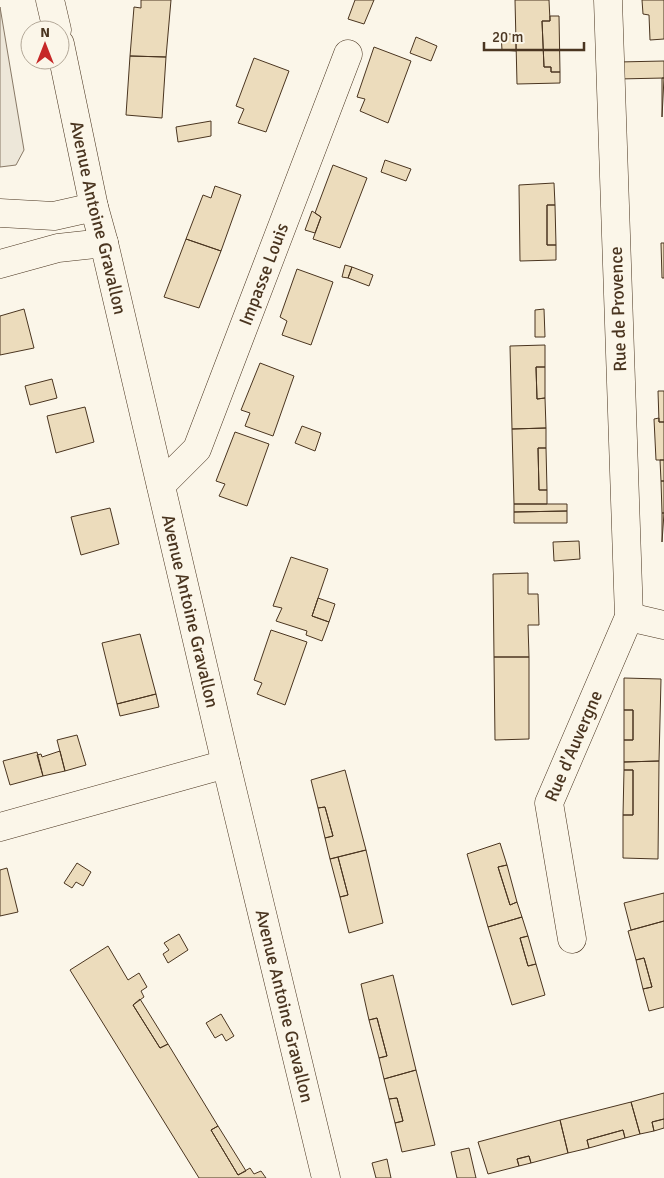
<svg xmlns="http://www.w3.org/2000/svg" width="664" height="1178" font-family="Signika,sans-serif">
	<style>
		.parking { fill: #ede7d9; stroke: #887966 }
		.building { fill: #ecdcbc; stroke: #4a3520 }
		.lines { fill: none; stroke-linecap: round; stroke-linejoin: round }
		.minor-casing { stroke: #4a3520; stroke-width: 29 }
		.minor { stroke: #fbf6e9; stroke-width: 28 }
		.labels { text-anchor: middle; stroke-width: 4; stroke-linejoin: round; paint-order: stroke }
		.street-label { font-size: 18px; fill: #4a3520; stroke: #fbf6e9 }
	</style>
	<rect width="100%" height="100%" fill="#fbf6e9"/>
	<!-- parking -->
	<path class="parking" d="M0,7L24,150L16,165L0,167Z"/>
	<!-- building -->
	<path class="building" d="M141,0H171L166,57L130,56L134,7L141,8Z
		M355,0H374L364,24L348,19Z
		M515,0H549L550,21H542L544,67H551V72H560V83L517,84Z
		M642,0H664V39L650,40L649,15L643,14Z
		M550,16H559L560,72H551V67H544L542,21H550Z
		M501,34H516V51L502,50Z
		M416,37L437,46L431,61L410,53Z
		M374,47L411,61L388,123L360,111L365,99L357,97Z
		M130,56L166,57L162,118L126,115Z
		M254,58L289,71L266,132L238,123L244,109L236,106Z
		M664,61V78L618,79V62Z
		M662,78H664L662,117Z
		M211,121V136L178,142L176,127Z
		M385,160L411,169L406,181L381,172Z
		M333,165L367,178L340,248L313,239L321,217L315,213Z
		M554,183L555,205H547V245H556V260L520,261L519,185Z
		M215,186L241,195L221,251L186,239L203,195L211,198Z
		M547,205H555L556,245H547Z
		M312,211L321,217L315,233L305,230Z
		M186,239L221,251L199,308L164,297Z
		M661,243H664V278H662Z
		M345,265L352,267L348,278L342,277Z
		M352,267L373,275L369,286L348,278Z
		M297,269L333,282L311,345L282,335L287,321L280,317Z
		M24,309L34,348L0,355V316Z
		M544,309L545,337H535V310Z
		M545,345V367H536L537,399L545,398L546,428L512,429L510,346Z
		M260,363L294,376L273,436L245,426L250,413L241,410Z
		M536,367H545V398L537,399Z
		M52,379L57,398L30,405L25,386Z
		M658,391H664V422H659Z
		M85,407L94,442L56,453L47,416Z
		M659,418V422H664V460H656L654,419Z
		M302,426L321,433L315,451L295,443Z
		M546,428V448H538L539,490H547V504H514L512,429Z
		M235,432L269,444L247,506L219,496L225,484L216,481Z
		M538,448H546L547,490H539Z
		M660,460H664V481H661Z
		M661,481H664V513H662Z
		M514,504H567V511L514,512Z
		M110,508L119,544L81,555L71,517Z
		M567,511V523H514V512Z
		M662,513H664L662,542Z
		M579,541L580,559L554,561L553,542Z
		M291,557L328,569L312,616L329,622L322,641L306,635L307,631L276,621L282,608L273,606Z
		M528,573V594H538L539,625H528L529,657H494L493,574Z
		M318,598L335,604L329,622L312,616Z
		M271,630L307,642L285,705L257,694L262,683L254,680Z
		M140,634L156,694L117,704L102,643Z
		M494,657H529V739L495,740Z
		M624,678L661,679L659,761L624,762V740H633V710H624Z
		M156,694L159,707L120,716L117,704Z
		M624,710H633V740H624Z
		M77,735L86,765L65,771L57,740Z
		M60,751L65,771L43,776L37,755L41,754L42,757Z
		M37,752L43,776L10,785L3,761Z
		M659,761L658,859L623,858V815H633V770H624V762Z
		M345,770L366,850L330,859L325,838L333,836L325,807L318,808L311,780Z
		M624,770H633V815H623Z
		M325,807L333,836L325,838L318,808Z
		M500,843L507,865L498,867L510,905L517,902L522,917L488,927L467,854Z
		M366,850L383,923L349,933L340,897L348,895L338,857Z
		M338,857L348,895L340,897L330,859Z
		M77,863L91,872L83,886L76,882L72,888L64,883Z
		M507,865L517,902L510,905L498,867Z
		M7,868L18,912L0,916V870Z
		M664,893V921L631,930L624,903Z
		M522,917L528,936L520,938L528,966L536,964L545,995L512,1005L488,927Z
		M664,921V1007L649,1011L643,989L652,987L644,958L636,960L628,931Z
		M179,934L188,950L168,963L163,954L169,950L164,943Z
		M528,936L536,964L528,966L520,938Z
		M108,946L128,980L139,973L147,987L141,991L144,997L133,1005L160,1048L168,1044L218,1126L211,1130L238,1175L250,1168L254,1174L261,1171L266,1178H199L70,970Z
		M644,958L652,987L643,989L636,960Z
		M393,975L416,1070L384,1079L379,1058L387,1056L377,1018L369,1020L361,984Z
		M140,999L168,1044L160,1048L133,1005Z
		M221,1014L234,1036L226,1041L222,1034L215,1038L206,1023Z
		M377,1018L387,1056L379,1058L369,1020Z
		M416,1070L435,1145L402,1152L395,1123L403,1121L397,1098L389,1099L384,1079Z
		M664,1093V1119L652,1122L654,1131L640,1134L631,1102Z
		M397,1098L403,1121L395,1123L389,1099Z
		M631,1102L640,1134L625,1138L623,1130L587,1140L589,1148L568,1153L560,1120Z
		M664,1119V1128L654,1131L652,1122Z
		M560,1120L568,1153L531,1163L529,1156L517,1159L519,1166L488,1174L478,1142Z
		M218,1126L246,1171L238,1175L211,1130Z
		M623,1130L625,1138L589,1148L587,1140Z
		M469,1148L476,1178H457L451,1152Z
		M529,1156L531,1163L519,1166L517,1159Z
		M387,1159L391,1178H376L372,1163Z"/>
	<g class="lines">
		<!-- minor casing -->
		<g class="minor-casing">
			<g id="minor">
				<path d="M50,0L57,30"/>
				<path id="s1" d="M60,44L94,207L104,243L226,764L326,1178"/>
				<path d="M0,213L54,216L94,207"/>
				<path d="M0,264L58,248L104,243"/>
				<path id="s2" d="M161,485L197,449L348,54"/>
				<path d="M629,617L664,625"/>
				<path d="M0,827L226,764"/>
				<path id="s3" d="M572,939L549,803L629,617L608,0"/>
			</g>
		</g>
		<!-- minor -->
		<use href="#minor" class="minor"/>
	</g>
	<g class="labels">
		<!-- street labels -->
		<g class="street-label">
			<text dy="6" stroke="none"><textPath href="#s1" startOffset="178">Avenue Antoine Gravallon</textPath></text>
			<text dy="6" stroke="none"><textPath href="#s2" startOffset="238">Impasse Louis</textPath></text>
			<text transform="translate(618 309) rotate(-92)" y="6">Rue de Provence</text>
			<text dy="6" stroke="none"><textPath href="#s1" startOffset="582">Avenue Antoine Gravallon</textPath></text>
			<text dy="6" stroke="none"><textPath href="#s3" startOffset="200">Rue d'Auvergne</textPath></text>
			<text dy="6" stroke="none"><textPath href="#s1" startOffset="988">Avenue Antoine Gravallon</textPath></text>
		</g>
	</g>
	<!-- north arrow -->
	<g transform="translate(45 45)"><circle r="24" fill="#fbf6e9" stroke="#b4a999"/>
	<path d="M0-4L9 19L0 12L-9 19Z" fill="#c62828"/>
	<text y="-8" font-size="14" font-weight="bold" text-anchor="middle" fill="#4a3520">N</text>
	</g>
	<!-- scale -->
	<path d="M484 42v8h100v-8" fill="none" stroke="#4a3520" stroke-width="2.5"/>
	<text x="492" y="42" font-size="15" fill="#4a3520" stroke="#fbf6e9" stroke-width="4" paint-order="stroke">20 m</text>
</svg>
